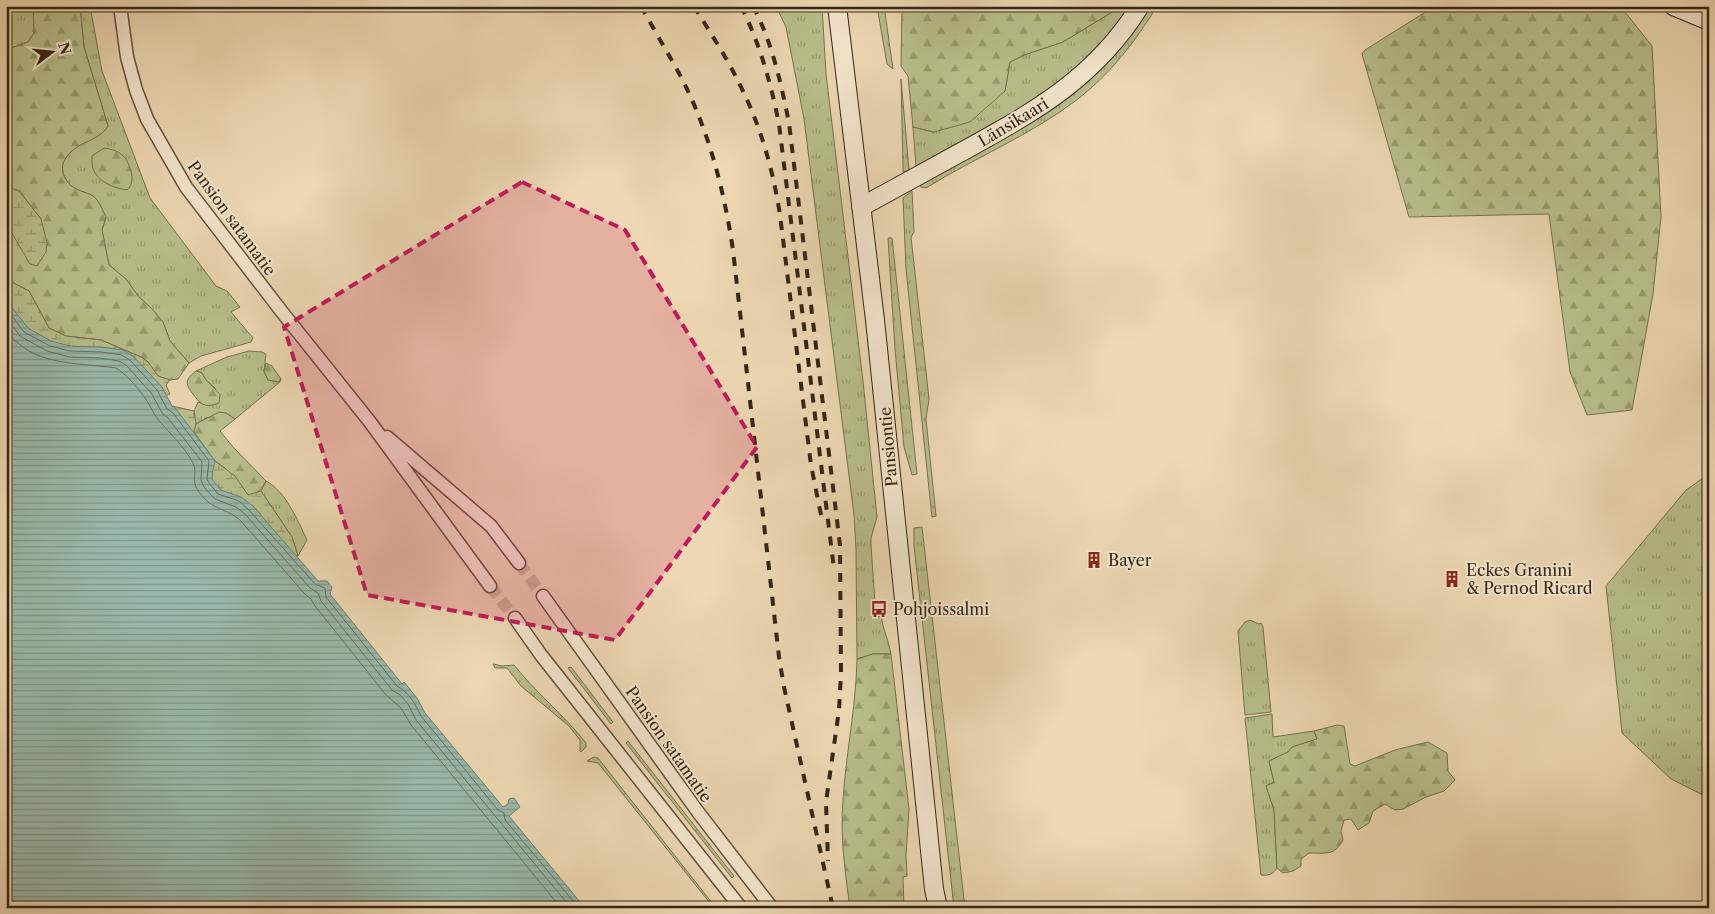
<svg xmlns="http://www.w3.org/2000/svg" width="1715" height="914" font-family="'Libre Caslon Text',serif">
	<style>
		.grass { fill: url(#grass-tufts); stroke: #767250 }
		.forest { fill: url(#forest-firs); stroke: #767250 }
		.wetland { fill: url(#wetland-marsh); stroke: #767250 }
		.water { fill: url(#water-rules); stroke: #717f6f }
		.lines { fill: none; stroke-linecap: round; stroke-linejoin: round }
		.shore { stroke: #667060; stroke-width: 1 }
		.street-tunnel { stroke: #c8b493; stroke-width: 12; stroke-dasharray: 12 6; stroke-linecap: butt }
		.street-casing { stroke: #62523c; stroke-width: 15 }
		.secondary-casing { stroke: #342615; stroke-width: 20 }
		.street { stroke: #f3e6ce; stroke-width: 12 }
		.secondary { stroke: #f3e6ce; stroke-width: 18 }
		.rail { stroke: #342615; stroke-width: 4; stroke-dasharray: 9 9; stroke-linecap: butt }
		.marked { fill: #c2185b; fill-opacity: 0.2; stroke: #c2185b; stroke-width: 4; stroke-dasharray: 10 6; stroke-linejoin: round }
		.labels { text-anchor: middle; stroke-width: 4; stroke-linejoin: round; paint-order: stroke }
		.street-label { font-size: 16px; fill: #342615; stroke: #f3e6ce }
		.poi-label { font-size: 16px; fill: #342615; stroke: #f3e6ce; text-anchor: start }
	</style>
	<defs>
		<pattern id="grass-tufts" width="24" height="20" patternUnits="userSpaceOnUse" patternTransform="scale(1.25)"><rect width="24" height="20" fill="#b8bf8c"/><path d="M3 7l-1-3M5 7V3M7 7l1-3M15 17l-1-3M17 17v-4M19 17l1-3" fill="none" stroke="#969b71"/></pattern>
		<pattern id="forest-firs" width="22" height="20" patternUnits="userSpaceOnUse" patternTransform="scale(1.25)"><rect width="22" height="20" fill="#b8bf8c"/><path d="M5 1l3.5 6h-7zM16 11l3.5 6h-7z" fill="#969b71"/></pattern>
		<pattern id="wetland-marsh" width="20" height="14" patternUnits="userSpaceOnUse" patternTransform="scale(1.25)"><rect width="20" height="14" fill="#b8bf8c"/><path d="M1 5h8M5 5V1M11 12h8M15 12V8" fill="none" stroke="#969b71"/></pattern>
		<pattern id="water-rules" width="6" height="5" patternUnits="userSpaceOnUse" patternTransform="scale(1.25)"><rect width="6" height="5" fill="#99baab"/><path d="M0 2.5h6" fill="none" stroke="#7e978a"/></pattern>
	</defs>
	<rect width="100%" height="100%" fill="#edd8b3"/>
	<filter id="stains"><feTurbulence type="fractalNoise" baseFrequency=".004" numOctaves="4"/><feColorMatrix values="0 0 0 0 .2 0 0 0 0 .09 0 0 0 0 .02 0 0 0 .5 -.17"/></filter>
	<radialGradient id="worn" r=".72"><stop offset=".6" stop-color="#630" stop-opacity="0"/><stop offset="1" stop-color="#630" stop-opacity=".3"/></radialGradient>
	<!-- grass -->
	<path class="grass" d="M6,6H33L35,33L28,42L6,50Z
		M80,6H90L102,71L150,198L216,286L227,291L240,307L231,312L253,338L251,342L201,356L189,363L170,341L163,322L153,310L138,296L126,279L109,265L102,230L106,217C103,212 101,205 97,200C88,189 73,195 64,176C62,171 62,165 64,161C75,140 97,143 108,126L84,47Z
		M776,6H822L826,74L863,381L877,517L871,538V546L876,617L881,616C883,630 889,641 891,654H873L857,659L856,549L854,515L804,119L786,27Z
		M877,6H884L893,69L887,64Z
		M1122,6H1130L1097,50L1044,95L916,166L913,127L934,132L1005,91L1010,62L1024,55L1063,42Z
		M1150,6H1157C1136,41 1110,74 1078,99C1031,135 976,157 926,188L921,187L919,185L921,183C961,159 1004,140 1044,115C1087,88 1124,50 1150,6Z
		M901,79L909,170L903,172V166Z
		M912,191L914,232L911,237L929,399L926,419L936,516L932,517L906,269L903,198Z
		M888,238H892L917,474L912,475L904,447L895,349Z
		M249,351L262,352L266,354L264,371L268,380L280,382L235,419L226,413L206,418L196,424L194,411L198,402L210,406L215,388L206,380L202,373L196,371L227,357Z
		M1709,474V798L1671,779L1622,733L1606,586L1686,490Z
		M266,481C286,492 297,519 307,540L298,556L292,537L261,491Z
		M922,527L965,908H954L914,546V528Z
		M1250,620L1259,624L1261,623L1263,627L1271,712L1245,715L1238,631L1245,622Z
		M493,664L502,666L514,665C536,693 564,715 586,743V747L581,752L580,751V740L569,726L521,686L507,668H495Z
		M571,667L613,722L611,724L568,668Z
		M1272,714L1273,737L1314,731L1317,739L1293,747L1288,752L1269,761L1274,782L1266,786L1274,810L1277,868C1273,874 1269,876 1261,875L1245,718Z
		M628,741L734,876L732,878L626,743Z
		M594,757L598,758L716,908H714L598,763L587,761Z"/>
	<!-- forest -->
	<path class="forest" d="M33,6H80L84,47L108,126C98,143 75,140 64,161C62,165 62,171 64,176C73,195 89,189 97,200C101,205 103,212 106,217L102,230L109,265L126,279L138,296L153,310L163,322L170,341L189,363L178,379L170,380L158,376L148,362L141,357L101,340L66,336L49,328L29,291L8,280L6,277V223L18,242L41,219L19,191L6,186V50L28,42L34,33Z
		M902,6H1122L1063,42L1024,55L1010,62L1005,91L970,122L934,132L913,127L908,76L901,66Z
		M1435,6H1611L1625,12L1652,46L1661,217L1653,294L1632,410L1587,415L1570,372L1549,214L1409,217L1362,54L1365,50Z
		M104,148C111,149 120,151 125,158C131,166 136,183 127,190C114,188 98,182 93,169C92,166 92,160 92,156Z
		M266,363L272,366L281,379L280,382L268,380L264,371Z
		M196,371L202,373L206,380L220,394L219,403C205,408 201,405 193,394C184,383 186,379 196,371Z
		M219,412L226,413L235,419L220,431L233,447L266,481C261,490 259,493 248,495L225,468L215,461L193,432L196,424Z
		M873,654H891L909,809L906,855L907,876L903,877L904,908H850C845,872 840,836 843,800C846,753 856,707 857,659Z
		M1337,725L1344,726L1350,764L1355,766L1395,750L1428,742L1447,753L1448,771L1455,780L1444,791L1426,797L1403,809L1395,810L1385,804L1373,811L1369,823L1358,830L1351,819L1344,820L1341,831L1343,840C1335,856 1325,853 1309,853L1301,859V866L1293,871L1283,873L1277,868L1274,810L1266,786L1274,782L1269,761L1288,752L1292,747L1317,739L1314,731Z"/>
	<!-- wetland -->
	<path class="wetland" d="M6,186L19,191L41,219L47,243L46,252L37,266L30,264L6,223Z
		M6,277L8,280L29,291L49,328L66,336L101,340L141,357L148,362L158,376L170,380L166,385L170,394L165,396L6,341Z
		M172,406L194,411L196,424L194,432L215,461L235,476L248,495L261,491L292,537L298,556L233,529Z"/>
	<!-- water -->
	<path class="water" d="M6,300L28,328L51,341L70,346L101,347L123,350L134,357L162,387L172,406L176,409L215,461L213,469L212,479L221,490L241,497L253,506L318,581H327L332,587L330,594L402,684L404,682L417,698L425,713L503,807L508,804L509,799L514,798L520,807L509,816L585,908H6Z"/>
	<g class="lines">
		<!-- shore -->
		<path class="shore" d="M6,308L24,332L50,346L70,351L101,352L122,355L131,361L157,390L167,409L173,413L209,461L207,479L209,483L218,494L239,501L249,510L315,584L325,588L326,597L397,686C410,693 415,704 421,716L498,810L504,813L505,820L579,908
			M6,317L20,336L47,351L69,357L100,358L119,361L126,365L152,394L162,413L168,418L202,462L201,480L204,487L215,499L236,507L245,514L310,588L318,593L321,601L392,690L400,695L408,704L416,720L571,908
			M6,330C32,367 76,362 116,368C125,373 139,389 145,398C150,404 152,412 157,418C168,432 185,447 193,463C198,472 190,481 199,492C213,511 224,507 240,520L304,593L311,599L315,606L386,695L401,708L411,725L561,908"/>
		<!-- street-tunnel -->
		<path class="street-tunnel" d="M519,563L543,596
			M490,586L515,618"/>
		<!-- street casing -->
		<g class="street-casing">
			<path id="street" d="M120,6L127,57L136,90L147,119L186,187L282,312L370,422L490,586
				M387,437L491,526L519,563
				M543,596L698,812L772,908
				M515,618L541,655L741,908"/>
		</g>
		<!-- secondary casing -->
		<g class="secondary-casing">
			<path id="secondary" d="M837,6L875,320L934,889L938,908
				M1673,6L1709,21
				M861,207C896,188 931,169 965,150C1036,111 1096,77 1140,6"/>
		</g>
		<!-- street -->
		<use href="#street" class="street"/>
		<!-- secondary -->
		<use href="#secondary" class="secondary"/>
		<!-- rail -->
		<path class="rail" d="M641,6C654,30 668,53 681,77C709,131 724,190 733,250L779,657L784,687L833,908
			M694,6C709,31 726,56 739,83C760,124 773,169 780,215L811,465L822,520
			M741,6C760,44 771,84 779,124L834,569
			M753,6C772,42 781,83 789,123L840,545L841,674L839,710L826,802L828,861"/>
	</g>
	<!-- marked area -->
	<path class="marked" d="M522,182L625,230L757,447L615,640L367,595L284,327Z"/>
	<!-- icons -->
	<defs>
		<g id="building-bare" transform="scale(1.35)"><path d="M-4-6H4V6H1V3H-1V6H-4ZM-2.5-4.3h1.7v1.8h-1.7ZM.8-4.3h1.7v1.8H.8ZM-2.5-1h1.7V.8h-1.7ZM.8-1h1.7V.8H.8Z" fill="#8f2418" stroke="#f3e6ce" stroke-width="2.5" paint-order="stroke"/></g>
		<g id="bus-bare" transform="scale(1.35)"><path d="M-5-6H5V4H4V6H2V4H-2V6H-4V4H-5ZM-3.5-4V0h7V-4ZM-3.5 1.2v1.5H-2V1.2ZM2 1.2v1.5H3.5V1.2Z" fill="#8f2418" stroke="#f3e6ce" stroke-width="2.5" paint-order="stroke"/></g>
	</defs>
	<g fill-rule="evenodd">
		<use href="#building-bare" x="1094" y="560"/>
		<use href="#building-bare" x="1452" y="579"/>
		<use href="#bus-bare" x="879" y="609"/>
	</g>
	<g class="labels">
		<!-- street labels -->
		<g class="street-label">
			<text transform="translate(1013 122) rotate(-31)" y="6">Länsikaari</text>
			<text transform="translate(232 218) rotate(54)" y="6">Pansion satamatie</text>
			<text transform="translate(888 447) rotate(-95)" y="6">Pansiontie</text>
			<text transform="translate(669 744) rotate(55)" y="6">Pansion satamatie</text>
		</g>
		<!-- poi labels -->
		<g class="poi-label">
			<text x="1108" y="566">Bayer</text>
			<text x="1466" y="576">Eckes Granini<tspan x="1466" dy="18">&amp; Pernod Ricard</tspan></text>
			<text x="893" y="615">Pohjoissalmi</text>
		</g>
	</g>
	<!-- margin -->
	<rect width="1715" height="914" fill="none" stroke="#edd8b3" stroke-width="25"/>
	<rect x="8" y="8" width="1700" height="899" fill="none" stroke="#342615" stroke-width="2.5"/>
	<rect x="12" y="12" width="1690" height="889" fill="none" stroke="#342615"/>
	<!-- north arrow -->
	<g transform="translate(52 52) rotate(74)" stroke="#f3e6ce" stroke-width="4" paint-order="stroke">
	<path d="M0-4L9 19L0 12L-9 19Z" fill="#342615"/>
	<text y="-8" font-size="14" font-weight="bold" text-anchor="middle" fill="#342615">N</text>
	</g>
	<rect width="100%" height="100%" filter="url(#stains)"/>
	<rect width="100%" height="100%" fill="url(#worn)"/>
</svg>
